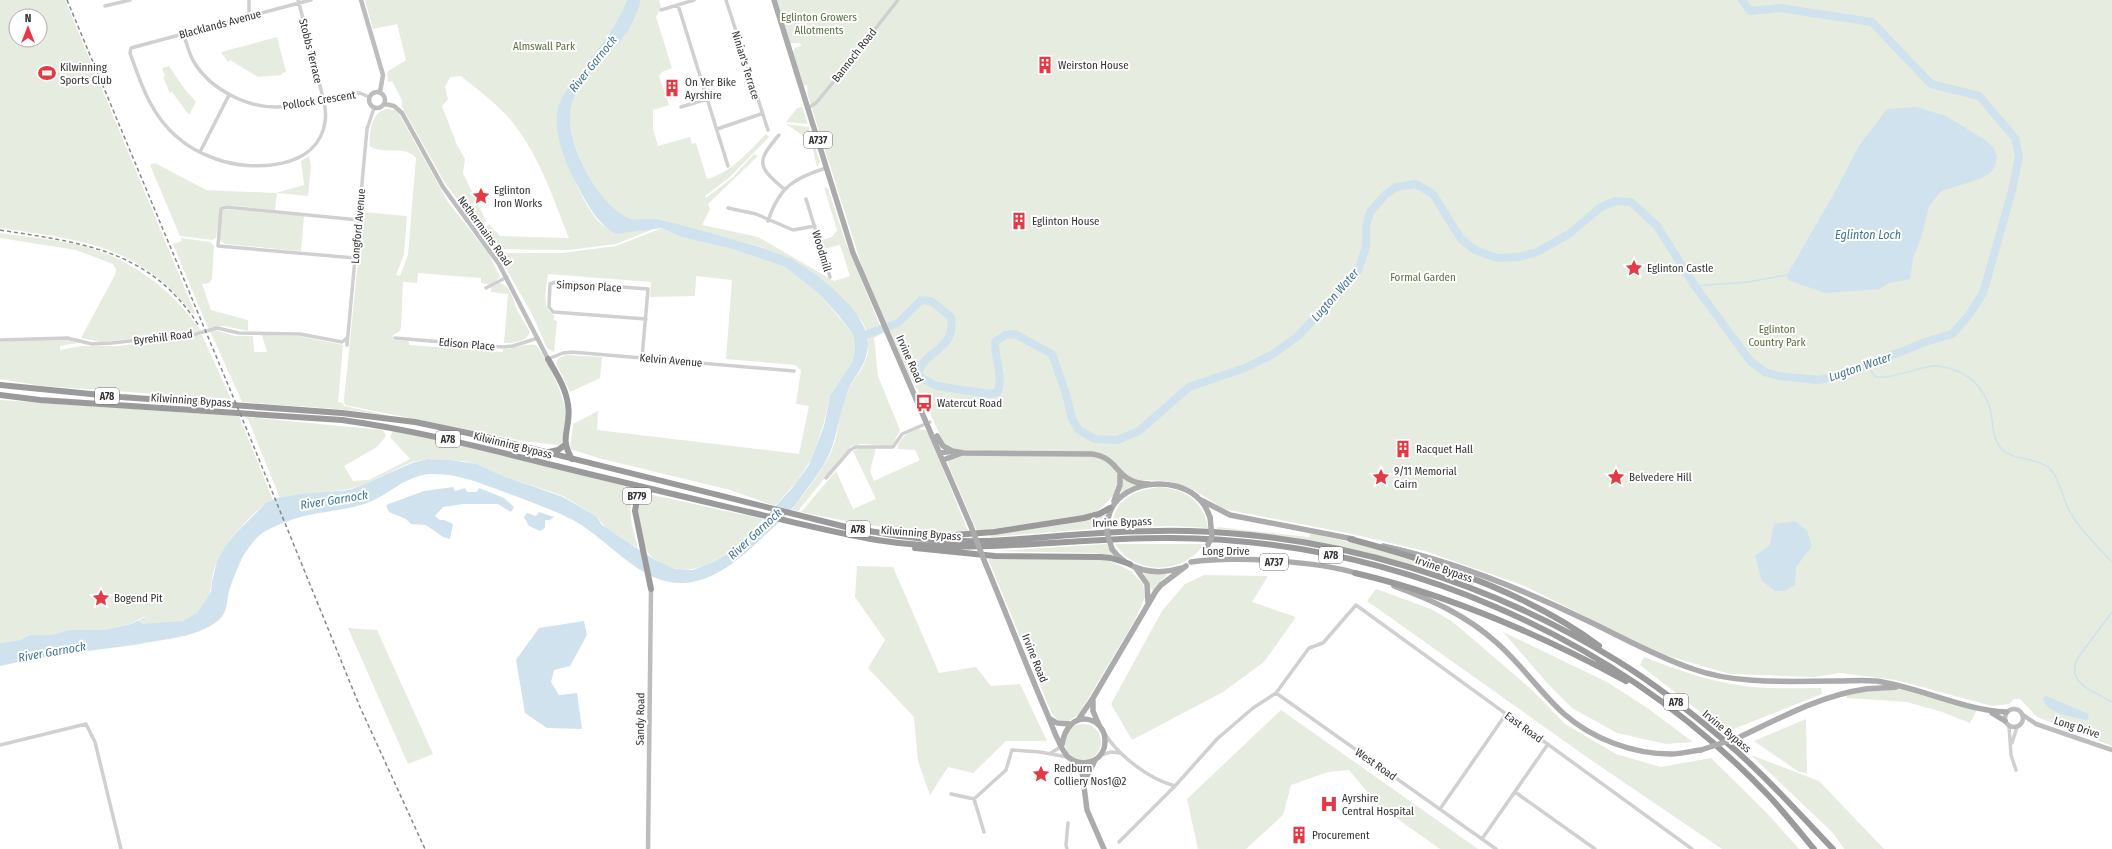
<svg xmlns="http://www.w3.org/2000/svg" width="2112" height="849" font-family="'Fira Sans Condensed',sans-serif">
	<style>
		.green { fill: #e6ecdf; fill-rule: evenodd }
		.water { fill: #cfe2ee }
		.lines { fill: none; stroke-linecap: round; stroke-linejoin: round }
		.stream { stroke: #cfe2ee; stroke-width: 1.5 }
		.river { stroke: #cfe2ee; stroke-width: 8 }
		.street { stroke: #d0d0d0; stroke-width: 3.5 }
		.secondary { stroke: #bdbdbd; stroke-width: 4.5 }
		.primary { stroke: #ababab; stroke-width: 5.5 }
		.highway { stroke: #9a9a9a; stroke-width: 6 }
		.rail { stroke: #888; stroke-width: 1.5; stroke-dasharray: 4 3; stroke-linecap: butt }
		.primary-bridge { stroke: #ababab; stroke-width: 5.5 }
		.labels { text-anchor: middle; stroke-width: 4; stroke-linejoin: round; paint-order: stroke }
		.shield { fill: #fff; stroke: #707070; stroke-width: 1 }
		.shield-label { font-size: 10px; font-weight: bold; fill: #333 }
		.park-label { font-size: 11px; fill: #56703f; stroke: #fff }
		.street-label { font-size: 11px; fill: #333; stroke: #fff }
		.poi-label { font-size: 11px; fill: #333; stroke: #fff; text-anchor: start }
		.water-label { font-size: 12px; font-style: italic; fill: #3f7597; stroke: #fff }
	</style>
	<rect width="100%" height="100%" fill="#fff"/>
	<!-- green -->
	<path class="green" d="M0,0H65L195,313L193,314C138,244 81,240 0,228ZM16,16H40V40H16Z
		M365,0H627C617,26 601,47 583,69C575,80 564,91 559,104C550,131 580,201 599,222C604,227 611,230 616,234L656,228L616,244L569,250L495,249L482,232L489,224L500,236L569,238C553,198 540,157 513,123C499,105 478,90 461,76L450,77L445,87L448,99L442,106L457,145L465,159L463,173L486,221L477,226L445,183L402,107V100L392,81L388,82L387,72L406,60L397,24L373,29Z
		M641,0H659L661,7L656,17L672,68L662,72L659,76L669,105L653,110V129L658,146L690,137L692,144L696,143L707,179C731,173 749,151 766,134L769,137L729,178L705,196L706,198L732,178L754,154L758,156L708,204L710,209L702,225L758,237L834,281L850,276L840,245L824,249L822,240L832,237L837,230L824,187L828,189L846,243L883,333L874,338L878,376L900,430L892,446L861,444L850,447L798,511L792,510C805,492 820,474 830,455C838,437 839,417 845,398C850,381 865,370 868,352C868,345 869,337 866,330C863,320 854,312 847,304C821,275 789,255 751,244C736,240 720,237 704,233C689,229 674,223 658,219C645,216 639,223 630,220C600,208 570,148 570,118C569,83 609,60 626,34C633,24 637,11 641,0Z
		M777,0H2112V746L2037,717L2020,699H2014L2009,704L1992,706L1896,680L1839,673L1815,677L1730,674L1658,653L1525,586L1425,551L1352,534L1224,509L1194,490L1166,481L1143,480L1132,484L1137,485L1121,494V489C1108,498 1105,509 1089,515L977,531L950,469L943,441L924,401L910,377L863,270L808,96L807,85L804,86L793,52L795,48L801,46L800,43H790Z
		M277,37L286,72L282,73V75L258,77L230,60L228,62L221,52Z
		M169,66L183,87L196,102L189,115L172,92L170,93L163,77L165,76L162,68Z
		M802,107L808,124L786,122L797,108Z
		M386,109L394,110L399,114L448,202L489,254L500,277L491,285L481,283V278L418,273L417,283L403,282L401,327L400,331L393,335V340L409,341V345L503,352V349C516,349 526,343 536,345C548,361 567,400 566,419C566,427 563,436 562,444L558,445L523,441L345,405L344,400L363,212L407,216L404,254L396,275L400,276L408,255L416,158C405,144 384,156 370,146C369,133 371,113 386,109Z
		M786,124L809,127L820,162L817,167L811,141Z
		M309,156L311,166L308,196L277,193L275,210L226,205L221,207L216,238L212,240L180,236L150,165L155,163L206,190L276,193L304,185L301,161Z
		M224,209L304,216L301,251L225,244L220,240V237L222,211Z
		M662,228L681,237L732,249L785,267L818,293L850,330L854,338L855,350L852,362L830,396L823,426L811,460L797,481L775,506L730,490L602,459L570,449L573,424L598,411L597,430L799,454L809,406L796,404L801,370L795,365L726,359L732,280L696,276L695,296L650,297L651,282L548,274C547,286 540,309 554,315V320L557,321L554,352L547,348L532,314L497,253H562L616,246Z
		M0,233C26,237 53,239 79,245C130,258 171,288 201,331L101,342L81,338L115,275L116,269L113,264L76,250L0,238Z
		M181,238L210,242L214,246L212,279L209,283L202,284L211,310L248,320V331L224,326L208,328L173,244L182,241Z
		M499,283C512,285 513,303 518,312C522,319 526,325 530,332C527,342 513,343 504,343L508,294L491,292V287Z
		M215,330L235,336H253L254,352H267L262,335L299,336L343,345L338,402L343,403L344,406L387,415L337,409L242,402L210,331Z
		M202,335L231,399L42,386L0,379V342C14,341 68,335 78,343L60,346V350L81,346H119Z
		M566,355L602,357L600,378L570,392L556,363L559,358Z
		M0,400L239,416L273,500C254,508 226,543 217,562C207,582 217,599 194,616C181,625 158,624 143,624L139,621L148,619L144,617L130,624L103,630H70L51,635H30L20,640L0,643Z
		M247,417L383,430L386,436L377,447L344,466L353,481L369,480L410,459L390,437L393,431L428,437L638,489C624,505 633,530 638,548L606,528L596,516L563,496L503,476L477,464L463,461L427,459L412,462L367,483L349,489L280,498Z
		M918,429L926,430L929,435L968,531C908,534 859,524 801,512L836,471L853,509L876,499L853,451L860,448H876L870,471L874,481L920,460L915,450L897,449C900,436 908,433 918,429Z
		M1160,487C1187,490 1203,501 1208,528L1173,526L1112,527C1113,499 1136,490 1160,487Z
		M641,494H648L763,519C741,544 703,581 667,566C651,559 647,555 643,538C638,521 635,511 641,494Z
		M1107,512L1103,528L991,537V535L1095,519Z
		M1217,527L1309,537L1311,533L1374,548L1474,582L1473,585C1389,556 1305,535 1217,529Z
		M1107,544L1115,557L1095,553L997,551Z
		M1115,544H1204C1184,575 1135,576 1115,544Z
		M988,559H1098L1110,561L1131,571L1143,584L1145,597L1135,620L1079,714L1069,721L1058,720L1052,714Z
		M857,566L893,567L939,673L976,667L991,686L1020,684L1047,741H1006L973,773L948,767L930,795L918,761L914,717L868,668L885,640L855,597Z
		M1143,572L1167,574V575L1152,591Z
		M1204,575L1268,576L1252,602L1296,617L1264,662L1223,692L1132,740L1111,704L1162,611L1185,584Z
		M1376,589L1431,609L1453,622L1531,689L1565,724L1616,754L1661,767L1711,758L1766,812L1799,849H1722L1591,760L1367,601Z
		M348,628L377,630L433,754L408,764Z
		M1503,632L1607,682L1646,707L1693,742L1666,744L1617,733L1572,708L1549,685Z
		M1644,657C1673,668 1702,679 1732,684C1761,690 1792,688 1821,688L1822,694L1726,732L1640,665Z
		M1891,688L1915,690L1977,710L1970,723L1942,712L1907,702L1846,698L1848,694Z
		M1281,710L1478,849H1440L1378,805L1349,770L1328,772L1291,785L1283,815L1246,849H1198L1187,799Z
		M1806,719L1807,773L1799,772L1754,741Z
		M1065 742a18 18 0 1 1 36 0a18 18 0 1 1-36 0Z
		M1751,755L1819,781L1884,849H1844L1834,834Z"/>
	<!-- water -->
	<path class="water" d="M627,0H641C637,13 632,27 623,38C605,62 569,85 570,119C570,149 599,204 626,217C637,223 645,216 657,219C687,226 716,235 746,243C761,247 778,253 793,260C818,274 868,312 868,343C868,367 852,376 846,396C841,411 838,428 833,444C827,465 811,483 799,500C788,515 777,524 764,536C732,567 694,599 647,574C620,559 600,535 573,520C551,509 527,500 504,492C481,483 456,473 431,474C402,476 388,497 364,504C337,513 310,511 283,523C267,530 261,531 250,546C241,557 237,570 232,582C224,601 232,613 212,625C190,638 164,639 140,644C93,651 46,655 0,666V643L20,640L30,635H51L70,630H103L131,624L144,618L148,619L139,621L143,624L183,621L197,613L211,592L212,582L217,561L225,547L238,531L266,503L277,498L302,494L349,490L367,483L412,463L427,459L450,460L477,464L503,476L563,497L596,516L602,525L655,560L675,569L693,570L713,562L725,555L755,529L792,488L809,465L824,426L830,396L852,362L855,350L854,338L850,330L839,316L818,293L785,267L732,249L681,237L662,228L616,234C597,224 586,202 576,183C565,161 551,129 559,104C564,91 575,80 583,69C600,47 617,26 627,0Z
		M1916,107L1946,116L1985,140L1994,148L1997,157L1995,166L1990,173L1980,179L1941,191L1929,206L1921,238L1913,258L1910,279L1889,283L1880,289L1825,293L1788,280L1787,275L1835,192L1859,146L1887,109Z
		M453,487L455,491L465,488L467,492H477L479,488L504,498L514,507L511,512L498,504H463L443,507L435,516L440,520H444L453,524L450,539L443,537L426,525L411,524L406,519L389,512L386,505L424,491Z
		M539,512L554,517L550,520H545V528L540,531L529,526L524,517L527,513L536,516Z
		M1795,521L1807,531L1812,546L1796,567L1795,585L1784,591H1775L1762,581L1755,556L1770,545L1774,524Z
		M584,621L587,635L570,666L554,670L551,682L559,695L577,693L582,729L547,728L525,713L516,660L539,628Z
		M2046,696L2089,714L2087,720C2074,717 2045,714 2043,698Z"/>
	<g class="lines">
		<!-- stream -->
		<path class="stream" d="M1695,286L1748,282L1787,275
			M1868,366C1870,368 1872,374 1875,376C1885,382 1923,365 1937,366C1948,367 1959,371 1968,377C1977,382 1988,399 1990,409C1994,422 1991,435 2000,447C2012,462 2034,456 2049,468C2061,479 2062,500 2071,514C2082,532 2097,546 2112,562
			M2112,612L2077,659C2066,684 2094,691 2112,702"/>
		<!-- river -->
		<path class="river" d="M860,337L898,323L921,300L931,301L951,317C956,351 927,347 918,373L923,379L937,386L989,394L998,392C1003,375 995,360 995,342L1005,335L1015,334L1052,354L1066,394L1072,419L1079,430L1095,439L1117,440L1139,431L1189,387L1245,368L1273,354L1298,336L1358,271L1366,247V226L1370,212L1386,194L1396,187L1416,184L1433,194L1461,239L1475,250L1497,258L1519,257L1537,252L1569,234L1601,207L1616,201L1631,202L1657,226L1695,286L1751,362L1765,372L1778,376L1819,380L1845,374L1928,341L1952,334L1969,315L1983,293L2012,191L2019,156L2015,138L1979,96L1931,84L1872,22L1780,8L1750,11L1742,0"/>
		<!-- street -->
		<path class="street" d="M249,0V16
			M298,0L301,11L320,86C323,98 327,110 325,122C318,170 252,172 216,159C202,154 188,147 177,137C151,115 141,84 130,53L131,48L142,45L299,3L311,0
			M726,0L768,130
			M678,5L728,166
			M105,6L130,0
			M661,10L694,0
			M183,34C187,43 189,54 194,62C210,89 247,108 278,107C303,106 329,98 353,93H360L369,97
			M681,107L707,99
			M808,108L816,103L835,80L898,0
			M717,129L761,114
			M779,135C756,162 757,166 784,189
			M200,152L229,95
			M806,199L830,277
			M728,208L756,214L793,230L815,226
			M768,221C779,187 794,178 826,168
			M355,258L218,246L221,209L226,207L359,220
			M486,288L507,277
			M395,338L503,347L513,346L538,338
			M0,340L67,338L92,344L111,343L196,334L217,328L239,333L300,334L342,342L347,338
			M347,345L367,129L374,108
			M642,358L648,289L556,282L550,284L549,307L553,312L646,319
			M548,359L563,353L572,352L794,371
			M826,478L850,450L856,447H893L902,434L930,422
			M1276,693L1496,849
			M2009,726L2011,755L2016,770
			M1105,734C1119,756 1149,779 1175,786L1217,739L1253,708L1276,693L1309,648L1323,643L1356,605L1692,849
			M2012,743L2017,727
			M0,745L86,724L95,742L121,849
			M1051,753L1062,746
			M1101,755L1111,752L1119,753
			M1515,792L1595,849
			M951,794L974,799L1006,770L1012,750L1040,752L1068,757
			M974,799L984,832
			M1440,809L1506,714
			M1482,839L1548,744
			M1119,842L1175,786
			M1067,849L1066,845L1068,823"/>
		<!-- secondary -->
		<path class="secondary" d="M361,0L383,75L380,92
			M369 100a8 8 0 1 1 16 0a8 8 0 1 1-16 0Z
			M385,104L394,106L402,113L443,187L499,264L548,359
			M2005 718a9 9 0 1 1 18 0a9 9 0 1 1-18 0Z
			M2023,715L2036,724L2112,750
			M648,849L651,589"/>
		<!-- primary -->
		<path class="primary" d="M774,0L853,253L970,524
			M937,436L943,446L952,451
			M940,453L952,451L964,453L1092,454C1121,458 1114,483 1149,484
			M943,460L962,453
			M1201,500L1230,515L1353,539
			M1114,501L1120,485V475
			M1108,519C1115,480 1177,473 1201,501C1205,505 1208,512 1210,517
			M1383,546C1453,561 1522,589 1586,620C1622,637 1655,656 1693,669C1738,685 1790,681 1836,681C1849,681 1863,680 1876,681C1919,687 1963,710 2006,712
			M1112,549C1128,571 1156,576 1181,568
			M1191,562C1233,556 1319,561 1359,574
			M986,565C1006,613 1025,662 1045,709C1052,724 1057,743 1067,756C1074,763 1086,765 1095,760C1101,756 1105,749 1105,742C1106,715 1067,707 1062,745
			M1135,567L1147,584L1148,602
			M1394,586C1432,600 1466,615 1497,643C1521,664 1539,691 1563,713C1592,739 1633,754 1671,754C1681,754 1692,751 1701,750
			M1093,701V711L1099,725
			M1992,713L2005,721
			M1049,718L1057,723L1070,724
			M1078,720L1093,698L1156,591L1161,585L1186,566
			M1740,737C1780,718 1822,695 1866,689C1876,688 1886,688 1896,687
			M1076,762L1082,771L1087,810L1104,849
			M1085,781L1095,760"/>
		<!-- highway -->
		<path class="highway" d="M548,359C556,373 566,388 568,405C572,428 558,437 572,459
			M0,385L121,397L342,413L415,422L482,436L846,527C885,534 925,541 964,541C991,542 1019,539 1046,537C1093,533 1140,530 1188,531C1337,535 1489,581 1616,660C1657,685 1697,717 1733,748C1769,779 1800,815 1833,849
			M0,395L40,400L342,420C408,429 472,445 536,461C608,479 681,496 753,513C794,522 835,533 877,540C975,556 1072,537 1170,538C1392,539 1614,634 1768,795C1784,812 1799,831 1814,849
			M549,452L558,450L565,445
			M649,492L643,491L638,494L635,511L651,589
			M940,536L994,532L1084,518L1099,514L1110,508
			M1350,539C1433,561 1531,594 1599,646
			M915,548L995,556L1100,557L1111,558L1130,564
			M1355,573C1450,595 1541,635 1626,681"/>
		<!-- rail -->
		<path class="rail" d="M67,0L247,430L360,707L425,849
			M0,230C82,243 150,249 199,326"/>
		<!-- primary-bridge -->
		<path class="primary-bridge" d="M1108,519L1107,533L1112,549
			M970,524L986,565
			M1204,552L1212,537L1210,517
			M1701,750L1740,737"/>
	</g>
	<!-- icons -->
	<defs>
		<g id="building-bare" transform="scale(1.38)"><path d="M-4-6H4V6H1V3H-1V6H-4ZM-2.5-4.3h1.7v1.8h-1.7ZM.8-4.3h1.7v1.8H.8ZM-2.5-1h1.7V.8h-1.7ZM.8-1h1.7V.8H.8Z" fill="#e63946" stroke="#fff" stroke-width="2.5" paint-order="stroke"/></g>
		<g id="stadium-bare" transform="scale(1.38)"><path d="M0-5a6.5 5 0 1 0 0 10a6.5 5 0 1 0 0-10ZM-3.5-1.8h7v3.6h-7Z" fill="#e63946" stroke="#fff" stroke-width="2.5" paint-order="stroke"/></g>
		<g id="sight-bare" transform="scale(1.38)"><path d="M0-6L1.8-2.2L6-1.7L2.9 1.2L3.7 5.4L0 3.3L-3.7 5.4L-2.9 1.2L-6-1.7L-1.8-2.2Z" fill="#e63946" stroke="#fff" stroke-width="2.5" paint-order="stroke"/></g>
		<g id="bus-bare" transform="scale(1.38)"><path d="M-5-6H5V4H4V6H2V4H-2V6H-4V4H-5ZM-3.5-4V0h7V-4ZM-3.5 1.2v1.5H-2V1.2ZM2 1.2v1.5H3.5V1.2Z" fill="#e63946" stroke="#fff" stroke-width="2.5" paint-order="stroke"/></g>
		<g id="hospital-bare" transform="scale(1.38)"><path d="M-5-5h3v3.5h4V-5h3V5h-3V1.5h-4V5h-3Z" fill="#e63946" stroke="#fff" stroke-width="2.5" paint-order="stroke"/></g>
	</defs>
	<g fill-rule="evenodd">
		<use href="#building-bare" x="1045" y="65"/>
		<use href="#stadium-bare" x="47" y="73"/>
		<use href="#building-bare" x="672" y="88"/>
		<use href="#sight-bare" x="481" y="196"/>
		<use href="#building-bare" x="1019" y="221"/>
		<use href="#sight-bare" x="1634" y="268"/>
		<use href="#bus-bare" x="924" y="403"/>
		<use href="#building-bare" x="1403" y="449"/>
		<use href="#sight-bare" x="1381" y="477"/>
		<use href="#sight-bare" x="1616" y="477"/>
		<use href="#sight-bare" x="101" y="598"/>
		<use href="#sight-bare" x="1041" y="774"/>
		<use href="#hospital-bare" x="1329" y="804"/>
		<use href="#building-bare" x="1299" y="835"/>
	</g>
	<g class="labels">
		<!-- shield labels -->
		<g class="shield">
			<rect x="804" y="132" width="28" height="16" rx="3"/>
			<rect x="95" y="388" width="24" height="16" rx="3"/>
			<rect x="436" y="431" width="24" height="16" rx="3"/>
			<rect x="623" y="488" width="28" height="16" rx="3"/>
			<rect x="846" y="521" width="24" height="16" rx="3"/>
			<rect x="1319" y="547" width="24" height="16" rx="3"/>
			<rect x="1260" y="554" width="28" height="16" rx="3"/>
			<rect x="1664" y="694" width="24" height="16" rx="3"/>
		</g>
		<g class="shield-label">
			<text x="818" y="144">A737</text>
			<text x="107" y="400">A78</text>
			<text x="448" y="443">A78</text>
			<text x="637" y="500">B779</text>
			<text x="858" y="533">A78</text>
			<text x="1331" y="559">A78</text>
			<text x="1274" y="566">A737</text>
			<text x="1676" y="706">A78</text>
		</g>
		<!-- park labels -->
		<g class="park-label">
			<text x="819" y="21">Eglinton Growers<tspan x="819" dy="13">Allotments</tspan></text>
			<text x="544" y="50">Almswall Park</text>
			<text x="1423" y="281">Formal Garden</text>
			<text x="1777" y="333">Eglinton<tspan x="1777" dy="13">Country Park</tspan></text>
		</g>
		<!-- street labels -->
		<g class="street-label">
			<text transform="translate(220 24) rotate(-15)" y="4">Blacklands Avenue</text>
			<text transform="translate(311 51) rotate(76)" y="4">Stobbs Terrace</text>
			<text transform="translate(854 55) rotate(-52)" y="4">Bannoch Road</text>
			<text transform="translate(746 65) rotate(73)" y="4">Ninian's Terrace</text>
			<text transform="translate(319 100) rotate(-9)" y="4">Pollock Crescent</text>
			<text transform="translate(358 226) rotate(-85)" y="4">Longford Avenue</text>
			<text transform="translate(485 231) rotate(54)" y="4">Nethermains Road</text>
			<text transform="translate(822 251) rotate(73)" y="4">Woodmill</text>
			<text transform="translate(589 286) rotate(3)" y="4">Simpson Place</text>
			<text transform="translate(163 337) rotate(-7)" y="4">Byrehill Road</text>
			<text transform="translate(467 344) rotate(5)" y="4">Edison Place</text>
			<text transform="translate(910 359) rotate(66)" y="4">Irvine Road</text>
			<text transform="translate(671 360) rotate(5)" y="4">Kelvin Avenue</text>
			<text transform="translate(191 400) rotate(4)" y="4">Kilwinning Bypass</text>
			<text transform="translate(513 445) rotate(14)" y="4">Kilwinning Bypass</text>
			<text transform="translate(1122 522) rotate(-2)" y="4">Irvine Bypass</text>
			<text transform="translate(921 533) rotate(5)" y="4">Kilwinning Bypass</text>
			<text x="1226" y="555">Long Drive</text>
			<text transform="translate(1444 569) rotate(19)" y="4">Irvine Bypass</text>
			<text transform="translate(1035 658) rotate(68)" y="4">Irvine Road</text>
			<text transform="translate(640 719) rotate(-89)" y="4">Sandy Road</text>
			<text transform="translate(1524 727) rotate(36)" y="4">East Road</text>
			<text transform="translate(2077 727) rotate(18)" y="4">Long Drive</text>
			<text transform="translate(1727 731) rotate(40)" y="4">Irvine Bypass</text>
			<text transform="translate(1376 764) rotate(35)" y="4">West Road</text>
		</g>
		<!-- poi labels -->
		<g class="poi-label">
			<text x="1058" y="69">Weirston House</text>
			<text x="60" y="71">Kilwinning<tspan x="60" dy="13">Sports Club</tspan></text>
			<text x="685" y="86">On Yer Bike<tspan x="685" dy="13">Ayrshire</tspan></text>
			<text x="494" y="194">Eglinton<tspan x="494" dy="13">Iron Works</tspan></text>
			<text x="1032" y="225">Eglinton House</text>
			<text x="1647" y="272">Eglinton Castle</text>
			<text x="937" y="407">Watercut Road</text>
			<text x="1416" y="453">Racquet Hall</text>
			<text x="1394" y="475">9/11 Memorial<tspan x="1394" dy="13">Cairn</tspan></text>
			<text x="1629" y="481">Belvedere Hill</text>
			<text x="114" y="602">Bogend Pit</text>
			<text x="1054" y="772">Redburn<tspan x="1054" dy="13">Colliery Nos1@2</tspan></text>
			<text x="1342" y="802">Ayrshire<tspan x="1342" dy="13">Central Hospital</tspan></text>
			<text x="1312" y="839">Procurement</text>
		</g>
		<!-- water labels -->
		<g class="water-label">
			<text transform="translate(593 64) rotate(-51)" y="4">River Garnock</text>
			<text x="1868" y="239">Eglinton Loch</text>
			<text transform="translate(1335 295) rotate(-49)" y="4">Lugton Water</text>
			<text transform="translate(1860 367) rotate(-19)" y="4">Lugton Water</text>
			<text transform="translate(334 500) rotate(-9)" y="4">River Garnock</text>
			<text transform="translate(755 534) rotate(-43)" y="4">River Garnock</text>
			<text transform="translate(52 652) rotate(-10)" y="4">River Garnock</text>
		</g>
	</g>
	<!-- north arrow -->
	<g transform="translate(28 28)"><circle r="19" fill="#ffffff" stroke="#adadad"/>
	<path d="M0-3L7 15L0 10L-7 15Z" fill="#e63946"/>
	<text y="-6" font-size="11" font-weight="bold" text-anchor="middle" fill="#333333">N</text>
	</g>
</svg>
